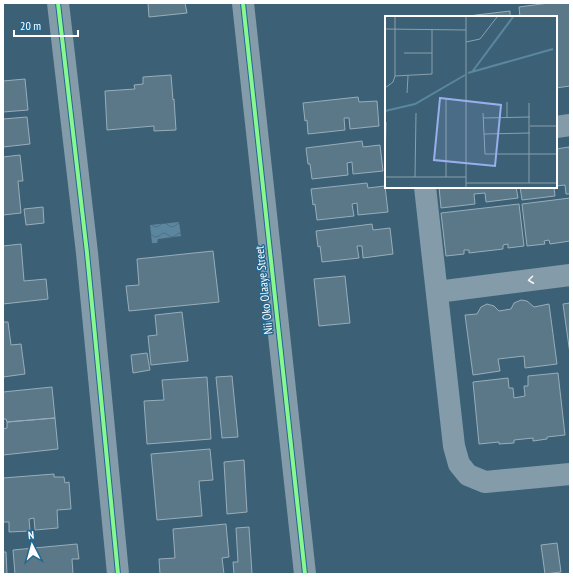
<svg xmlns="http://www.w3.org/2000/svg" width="573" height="577" font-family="'PT Sans Narrow',sans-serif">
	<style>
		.water { fill: url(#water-waves) }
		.building { fill: #5b7889; stroke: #98adb9 }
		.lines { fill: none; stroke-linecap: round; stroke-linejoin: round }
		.minor { stroke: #849caa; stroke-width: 22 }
		.tertiary { stroke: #849caa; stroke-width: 22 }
		.cycleway-casing { stroke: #24678f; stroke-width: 6 }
		.cycleway { stroke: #87f88f; stroke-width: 4 }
		.oneway { stroke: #f3f5f6 }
		.labels { text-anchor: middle; stroke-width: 3; stroke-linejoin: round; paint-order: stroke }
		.street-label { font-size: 12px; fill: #fff; stroke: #24678f }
		.inset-river { fill: none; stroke: #5a86a0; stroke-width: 2 }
		.inset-road { fill: none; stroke: #8aa0ad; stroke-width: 1 }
		.view { fill: #99afed; fill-opacity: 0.15; stroke: #99afed; stroke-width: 2 }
		.inset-edge { fill: none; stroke: #fff; stroke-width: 2 }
	</style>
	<defs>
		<pattern id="water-waves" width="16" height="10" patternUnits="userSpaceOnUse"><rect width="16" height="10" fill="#5a86a0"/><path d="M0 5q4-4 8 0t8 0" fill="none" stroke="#546f7e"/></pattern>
	</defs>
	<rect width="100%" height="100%" fill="#3c6176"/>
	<!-- water -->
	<path class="water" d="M179,222L181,236L158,239L157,243H152L150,225Z"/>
	<!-- building -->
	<path class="building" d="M148,3H185L187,13L149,17Z
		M549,3H570V86L556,88V17H520L519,7Z
		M510,11V17H460Z
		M171,75L173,100L174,99L176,130L154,131V126L107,130L105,91L135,89L134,85L143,84V77Z
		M25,79L28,110L3,112V81Z
		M358,97L359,102L377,101L379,126L350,129L349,118H344L345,130L308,134L307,120L305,121L303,103Z
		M27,117L30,144L3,147V119Z
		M362,141L363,147L380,145L383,171L353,174L352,162L347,163L348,175L312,179L310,164H308L306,148Z
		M569,147L570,153V194H566L565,185L556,186V149Z
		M20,155L23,181H18L21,213L3,215V157Z
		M367,183L368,188L385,186L388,212L358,215L357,203L352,204L354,216L317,220L315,204L313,205L311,189Z
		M439,187H516L518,198L486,202L485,193L474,194L475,204L441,208Z
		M520,187H554L555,196L522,200Z
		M570,198V241L550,244L549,240L544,241L545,244L527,246L522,204Z
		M519,204L524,246L508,248V244L503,245V249L469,253V250H464V254L446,256L441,213Z
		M43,207L44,223L26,225L24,209Z
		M372,224L373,230L390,228L393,254L363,258L362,246H357L359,258L322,262L320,246L318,247L316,231Z
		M21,244L24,281L46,279L48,299L3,304V246Z
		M213,251L219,302L129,311L126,286L139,285L137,259Z
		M345,276L350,323L319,326L314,279Z
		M521,300L527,301L534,307L549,304L557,364L525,368L524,356L498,359L500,371L473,375L465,315L477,314L481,307L487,304L494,306L499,311L511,309L514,303Z
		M570,303V354L563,304Z
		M182,312L188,361L151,365L148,336L157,335L155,315Z
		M3,322H8L11,345L21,344L25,374L3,377Z
		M147,353L150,370L133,373L131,355Z
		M558,373L565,435L547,437V439L533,441V438L514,440V443L499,444V442L479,444L473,382L508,378L509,388H513L514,398L525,396L524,386H528V376Z
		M232,376L238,437L222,438L216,377Z
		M207,377L211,439L147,444L144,401L164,400L162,380Z
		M52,387L55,418L7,422L6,419H3V392Z
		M55,418L58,449L3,455V429L7,428V422Z
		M210,449L213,480L199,481L202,516L157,520L151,454Z
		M244,460L247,512L227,514L224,462Z
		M54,474V477H64L65,483L69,482L71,509L57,510L58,528L35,530L34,518L29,519L30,531L9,532V522H3V478Z
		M226,524L229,557L222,558L224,574H160L159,559L175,558L173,529Z
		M249,527L252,574H234L233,562H238L236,528Z
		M557,543L561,572L545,574L541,545Z
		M77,544L79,559H72L73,574H15L13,550Z
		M3,552H6L7,574H3Z"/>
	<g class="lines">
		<!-- minor -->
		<path class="minor" d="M58,3L87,253L118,574
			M556,127L570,125
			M425,187L454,446L459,464L468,475L485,482L570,474
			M437,292L570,275"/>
		<!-- tertiary -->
		<path class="tertiary" d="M243,3L305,574"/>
		<!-- cycleway casing -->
		<g class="cycleway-casing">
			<path id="cycleway" d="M58,3L87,253L118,574
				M243,3L305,574"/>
		</g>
		<!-- cycleway -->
		<use href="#cycleway" class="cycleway"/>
	</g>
	<!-- one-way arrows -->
	<defs><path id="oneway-chevron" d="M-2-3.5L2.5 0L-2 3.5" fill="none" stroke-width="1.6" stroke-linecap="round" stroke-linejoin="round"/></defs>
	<use class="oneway" href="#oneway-chevron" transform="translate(531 280) rotate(173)"/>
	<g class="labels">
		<!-- street labels -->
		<g class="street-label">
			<text transform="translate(264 290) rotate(-96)" y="4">Nii Oko Olaaye Street</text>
		</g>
	</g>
	<!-- overview -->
	<g transform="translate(385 16)">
		<rect width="172" height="172" fill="#3c6176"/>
		<path class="inset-river" d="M87,56L128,1M83,57L168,33M0,95L30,88L80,59"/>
		<path class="inset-road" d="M81,1V171M0,13L81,14M81,26L95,23L112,1M19,37H47M10,60L47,58V13M0,72L8,66L10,60V1M22,77L23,60M122,86V102M144,87V167M98,97L100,138H172M98,102L145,101M145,110H172M99,118L145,117M0,154L1,106M0,161H81M30,161L31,97M61,161V82M81,167H172"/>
		<path class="view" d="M55,82L116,89L110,150L49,144Z"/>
		<rect width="172" height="172" class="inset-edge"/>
	</g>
	<!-- border -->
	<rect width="573" height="577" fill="none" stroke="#ffffff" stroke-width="8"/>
	<!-- north arrow -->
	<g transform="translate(32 545) rotate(354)" stroke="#24678f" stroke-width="3" paint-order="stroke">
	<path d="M0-3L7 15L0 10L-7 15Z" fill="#ffffff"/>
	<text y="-6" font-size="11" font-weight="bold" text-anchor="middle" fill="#ffffff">N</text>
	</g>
	<!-- scale -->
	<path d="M14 30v6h64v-6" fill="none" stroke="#ffffff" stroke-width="2"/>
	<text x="20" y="30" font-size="12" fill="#ffffff" stroke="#24678f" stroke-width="3" paint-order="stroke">20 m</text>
</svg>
